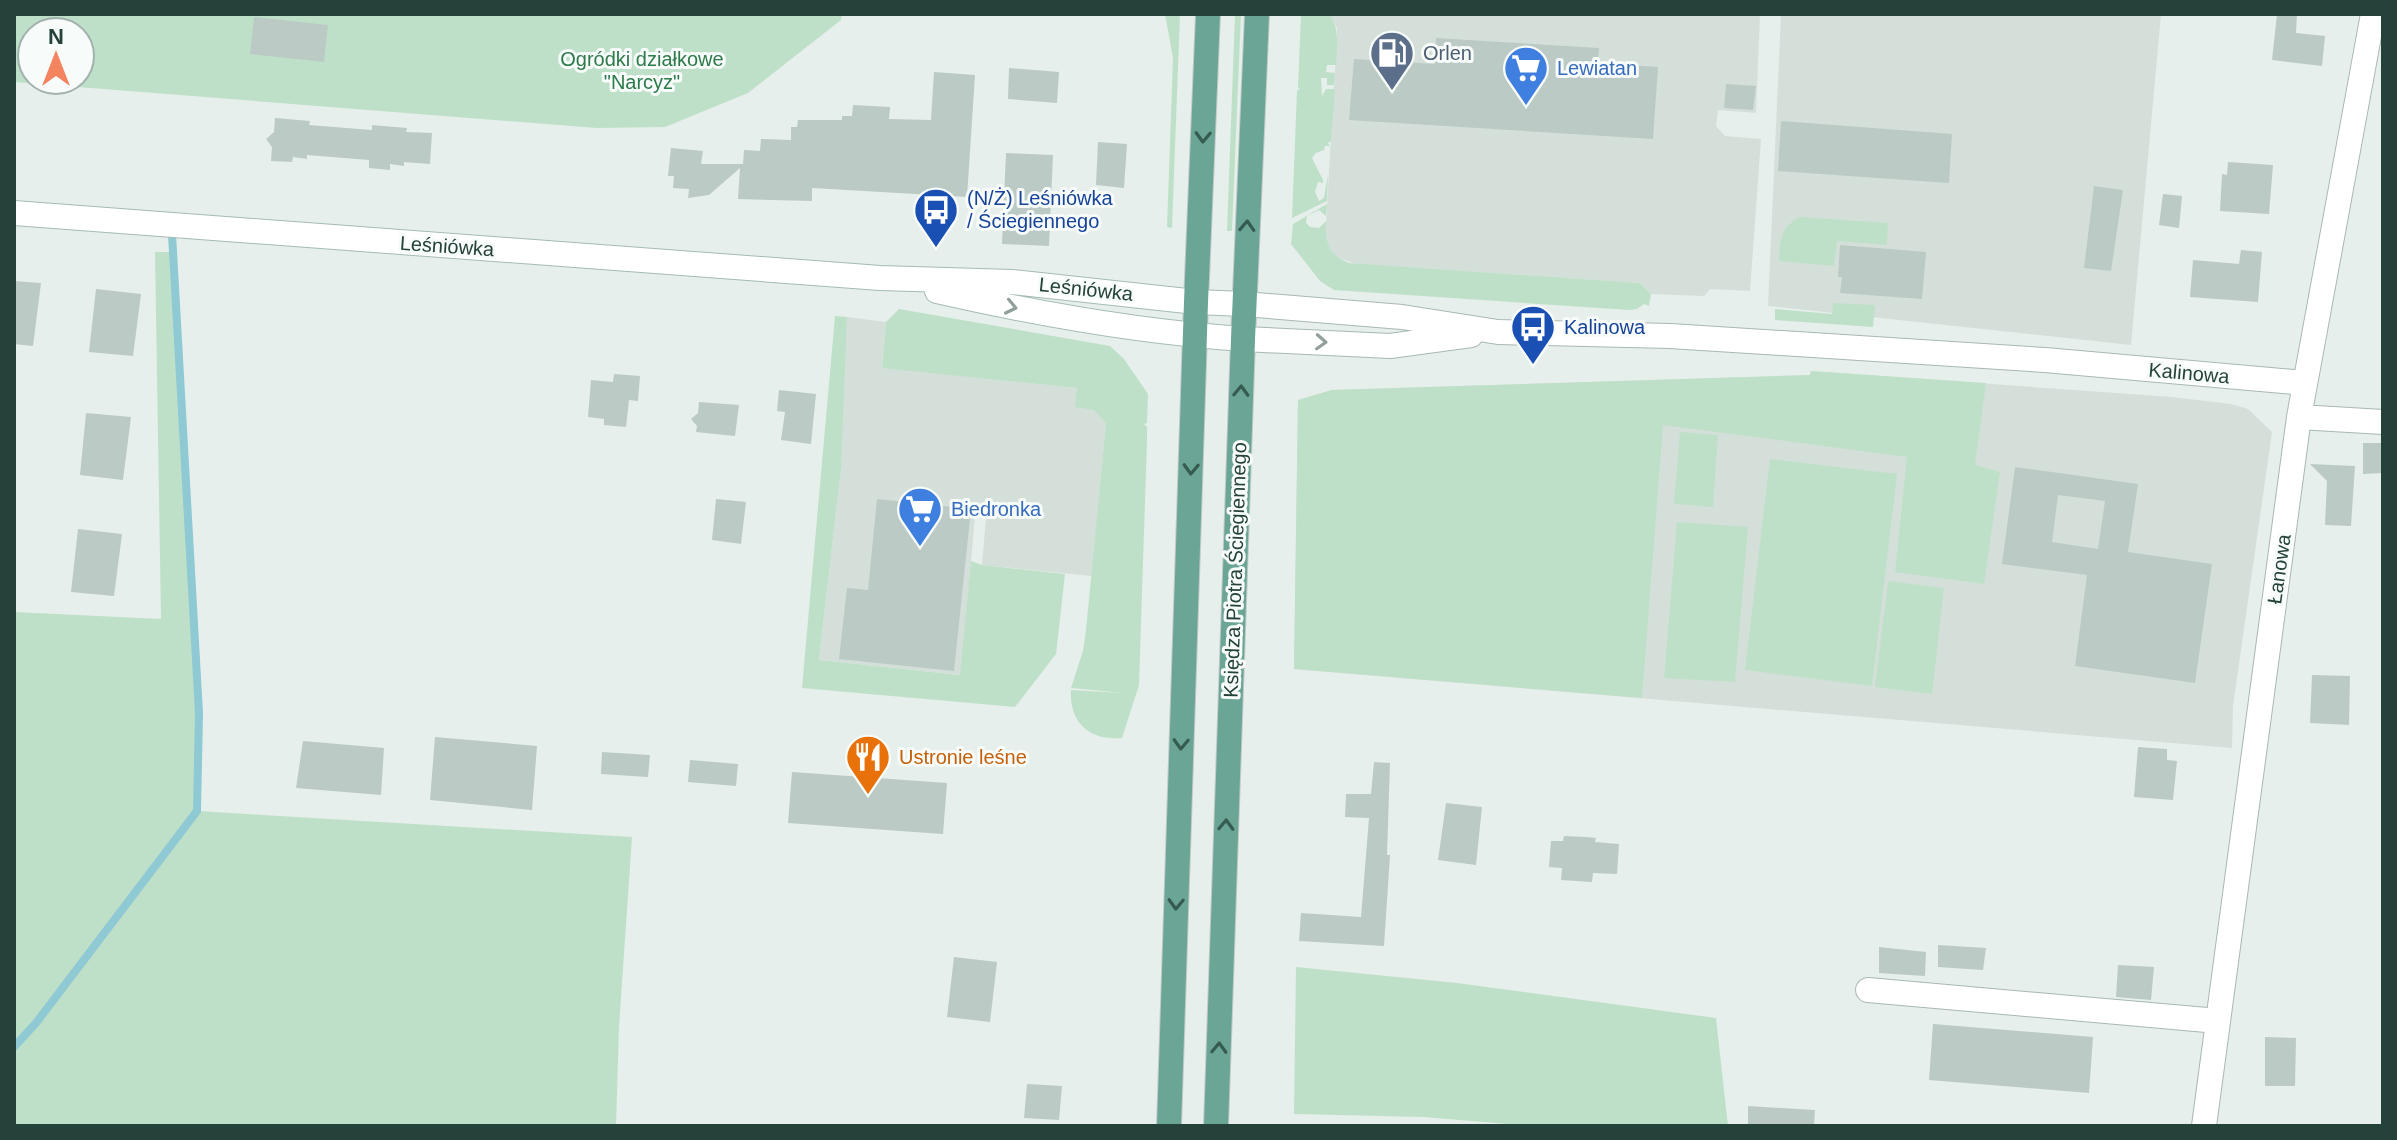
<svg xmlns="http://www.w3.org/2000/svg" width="2397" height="1140" font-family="Helvetica,sans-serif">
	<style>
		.built { fill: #d4dfda }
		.green { fill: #bfe0c8; fill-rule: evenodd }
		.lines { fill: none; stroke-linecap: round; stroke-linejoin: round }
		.stream { stroke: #8ec9d4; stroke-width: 8 }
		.building { fill: #bbcac4; fill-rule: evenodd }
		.street-casing { stroke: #a8b8b2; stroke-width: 26 }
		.secondary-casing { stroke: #a4bbb3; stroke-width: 26 }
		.primary-casing { stroke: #c2cac8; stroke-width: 26 }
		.street { stroke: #fff; stroke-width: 24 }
		.secondary { stroke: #fff; stroke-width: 24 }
		.primary { stroke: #6aa596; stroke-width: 24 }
		.oneway { stroke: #365b51 }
		.oneway2 { stroke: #92a09c }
		.labels { text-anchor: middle; stroke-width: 6; stroke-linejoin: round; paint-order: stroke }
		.service-label { font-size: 20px; fill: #4e5e75; stroke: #f7fbf9; text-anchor: start }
		.park-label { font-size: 20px; fill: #2d7a4b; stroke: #f7fbf9 }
		.shop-label { font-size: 20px; fill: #366cbe; stroke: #f7fbf9; text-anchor: start }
		.transit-label { font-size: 20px; fill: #164399; stroke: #f7fbf9; text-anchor: start }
		.street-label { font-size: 20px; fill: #24423a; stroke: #f7fbf9 }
		.food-label { font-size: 20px; fill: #c56008; stroke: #f7fbf9; text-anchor: start }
	</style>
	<rect width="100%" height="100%" fill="#e6efeb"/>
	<!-- built -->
	<path class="built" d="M1330,14L1760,15L1756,113L1718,110L1716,126L1725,136L1761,139L1750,291L1710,289L1704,296L1651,294L1640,283L1356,264L1335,257L1325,241L1337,36V28Z
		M1781,14H2161L2131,345L1768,306Z
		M847,317L886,322L882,367L1077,388L1085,407L1097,411L1106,423L1092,576L982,565L987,506L976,504L961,675L819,660L841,469L836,439Z
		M1811,371L2172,397L2231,404L2248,409L2272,432L2233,706L2232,748L1294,669L1298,400L1332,390L1810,375Z"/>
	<!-- green -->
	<path class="green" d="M14,14H842L841,20L748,93L665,127L597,128L14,82ZM32,32H80V80H32Z
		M1165,14H1180L1172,228L1167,227L1173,58Z
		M1235,14H1241L1232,231H1227Z
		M1301,14H1330C1340,31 1337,46 1336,65H1327L1326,72L1335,73L1334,85H1327V78H1321L1322,96L1326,89H1335L1331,141L1328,143L1330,146H1325L1324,150L1316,153L1312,158L1323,180V183L1318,182L1315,192L1319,201L1324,198L1328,174L1327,201L1292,218L1297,91L1300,88H1298Z
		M1327,204L1326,216L1319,210L1307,216L1306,223L1310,227L1319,228L1326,221C1325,242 1328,255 1349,263L1640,283L1651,294L1649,306L1644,304L1637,309L1629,310L1334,290L1320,281L1291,244L1293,224Z
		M1800,217L1888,223L1887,245L1837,241L1834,266L1779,261C1780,241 1780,227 1800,217Z
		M155,252H173L199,713L197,811L632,837L619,1027L616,1126H14V612L161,619Z
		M1833,303L1875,305L1873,327L1775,320V309L1832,314Z
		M899,309L1110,346L1124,359L1148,394L1147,423L1144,424L1147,427V440L1139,685L1122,738C1090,741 1069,723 1071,690L1124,693L1071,688L1083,651L1086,630L1106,423L1094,410L1075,407L1077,388L882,368L886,322Z
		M835,316L847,317L841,469L819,660L960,675L971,561L982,565L1065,574L1056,654L1015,707L802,688Z
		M1811,371L1986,383L1975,465L2000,472L1984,584L1895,572L1907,457L1663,425L1642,698L1294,669L1298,400L1332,390L1810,375Z
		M1680,432L1718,435L1713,507L1674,504Z
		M1770,459L1897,474L1872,686L1745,670Z
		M1677,522L1748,527L1735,682L1664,678Z
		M1888,581L1944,588L1932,694L1875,687Z
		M1296,967L1457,983L1716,1018L1728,1126H1531L1423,1117L1294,1114Z"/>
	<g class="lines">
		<!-- stream -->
		<path class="stream" d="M14,1047L36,1023L197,811L199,713L172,234"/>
	</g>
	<!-- building -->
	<path class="building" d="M2277,14H2297L2296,33L2325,36L2322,66L2272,60Z
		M254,17L328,25L324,62L250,54Z
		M1436,38L1599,48L1598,63L1658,67L1653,139L1349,120L1354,59L1435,64Z
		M1009,68L1059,72L1057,103L1008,99Z
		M934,72L975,75L967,197L812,188V201L738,199L740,168L709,195L688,198L689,189L673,188L674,176H668L671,148L703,151L701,164H743L744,150L760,151L761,139L791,140V127H797L798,120H842V116H852L853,105L890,107L889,119L931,120Z
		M1726,84L1756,86L1753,110L1724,108Z
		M275,118L310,121L309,125L372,130V125L407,128L406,132L432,133L430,164L404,162V166L390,164V170L369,168V160L307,155V159L293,157L292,162L271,161L272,147L266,139L274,132Z
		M1781,121L1952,134L1949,183L1778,171Z
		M1098,142L1127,144L1124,188L1096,185Z
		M1006,153L1053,155L1049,246L1002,244Z
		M2228,162L2273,165L2269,214L2220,211L2222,174L2227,175Z
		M2094,186L2123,190L2111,271L2084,268Z
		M2163,194L2182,196L2179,228L2159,225Z
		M1840,245L1926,252L1922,299L1840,293L1842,277H1838Z
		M2241,250L2262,252L2258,302L2190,297L2193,260L2239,264Z
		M14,281L41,283L33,346L14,344Z
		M96,289L141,294L133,356L89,352Z
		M614,374L640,376L638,401L629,400L626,427L604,425V419L588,417L591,380L613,382Z
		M779,390L816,394L811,444L781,440L785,412L777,411Z
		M699,402L739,405L735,436L696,432L697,426L691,419L698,413Z
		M86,413L131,417L123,480L80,475Z
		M2363,443H2383V473L2363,474Z
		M2310,464L2355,466L2351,526L2325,525L2327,481Z
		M2015,467L2138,484L2128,552L2212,564L2195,683L2075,666L2087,575L2002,564ZM2058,495L2105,501L2098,549L2052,542Z
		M716,499L746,502L741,544L712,540Z
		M877,499L971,509L954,671L839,659L847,588L868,590Z
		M78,529L122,534L114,596L71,592Z
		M2312,675L2350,676L2349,725L2310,723Z
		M435,737L537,746L532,810L430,800Z
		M303,741L384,748L381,795L296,788Z
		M2138,747L2167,749V760L2177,761L2173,800L2134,797Z
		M602,752L650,755L648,777L601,774Z
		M690,760L738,764L736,786L688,782Z
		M1374,762L1390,763L1387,855H1390L1384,946L1299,941L1301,913L1361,917L1369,818L1345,817L1346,794H1371Z
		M792,772L947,783L943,834L788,823Z
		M1446,803L1482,807L1476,865L1438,860Z
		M1564,836L1586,837L1596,838L1595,842L1619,844L1617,874L1593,873L1592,882L1561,880L1562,868L1549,867L1551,841H1563Z
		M1938,945L1986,948L1983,970L1938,967Z
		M1879,947L1926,952L1925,976L1879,973Z
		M954,957L997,962L990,1022L947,1017Z
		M2118,965L2154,967L2151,1000L2116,997Z
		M1933,1024L2093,1037L2089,1093L1929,1080Z
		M2265,1037L2296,1038L2295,1086H2265Z
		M1027,1084L1062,1086L1059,1120L1024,1118Z
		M1748,1106L1815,1110L1814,1126H1748Z"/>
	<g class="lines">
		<!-- street casing -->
		<g class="street-casing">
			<path id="street" d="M1244,304L1402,317L1498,332L1670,336L1797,344L2045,360L2305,383
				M1243,339L1390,346L1471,335
				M2299,417L2383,422
				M1868,990L2218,1021
				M2204,1126L2299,417L2373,14"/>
		</g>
		<!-- secondary casing -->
		<g class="secondary-casing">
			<path id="secondary" d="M14,213L880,278L1012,282L1196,302L1244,304
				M937,291C1038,314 1139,332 1243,339"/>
		</g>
		<!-- primary casing -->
		<g class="primary-casing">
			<path id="primary" d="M1169,1126L1196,302L1208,14
				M1216,1126L1243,339L1257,14"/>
		</g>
		<!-- street -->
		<use href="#street" class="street"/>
		<!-- secondary -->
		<use href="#secondary" class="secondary"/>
		<!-- primary -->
		<use href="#primary" class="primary"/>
	</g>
	<!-- one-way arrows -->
	<defs><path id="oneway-chevron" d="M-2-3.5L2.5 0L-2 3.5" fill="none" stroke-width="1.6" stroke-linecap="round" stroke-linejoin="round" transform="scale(2)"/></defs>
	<g class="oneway">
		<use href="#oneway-chevron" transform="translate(1203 137) rotate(92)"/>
		<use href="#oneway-chevron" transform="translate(1247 226) rotate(-87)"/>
		<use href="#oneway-chevron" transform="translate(1241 391) rotate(-88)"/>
		<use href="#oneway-chevron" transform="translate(1191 469) rotate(92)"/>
		<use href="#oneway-chevron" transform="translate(1181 744) rotate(92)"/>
		<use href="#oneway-chevron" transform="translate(1226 825) rotate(-88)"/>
		<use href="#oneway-chevron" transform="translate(1176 904) rotate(92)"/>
		<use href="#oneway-chevron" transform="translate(1219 1048) rotate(-88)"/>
	</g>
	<g class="oneway2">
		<use href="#oneway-chevron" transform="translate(1011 307) rotate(12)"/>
		<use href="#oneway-chevron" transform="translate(1321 342) rotate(3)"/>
	</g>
	<!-- icons -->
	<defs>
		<g id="fuel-pin" transform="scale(2.3)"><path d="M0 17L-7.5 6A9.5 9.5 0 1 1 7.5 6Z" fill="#5c6f8a" stroke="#f7fbf9"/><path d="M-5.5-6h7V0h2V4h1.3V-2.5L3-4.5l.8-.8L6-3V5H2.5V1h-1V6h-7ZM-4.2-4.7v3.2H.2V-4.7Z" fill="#fff"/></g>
		<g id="supermarket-pin" transform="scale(2.3)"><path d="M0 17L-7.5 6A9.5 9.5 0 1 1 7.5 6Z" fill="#3f7fe0" stroke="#f7fbf9"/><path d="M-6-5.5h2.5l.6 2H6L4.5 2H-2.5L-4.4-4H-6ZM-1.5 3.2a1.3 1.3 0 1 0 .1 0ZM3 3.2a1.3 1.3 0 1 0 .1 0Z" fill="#fff"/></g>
		<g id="bus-pin" transform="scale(2.3)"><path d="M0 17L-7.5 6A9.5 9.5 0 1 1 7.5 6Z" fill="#1a4fb4" stroke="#f7fbf9"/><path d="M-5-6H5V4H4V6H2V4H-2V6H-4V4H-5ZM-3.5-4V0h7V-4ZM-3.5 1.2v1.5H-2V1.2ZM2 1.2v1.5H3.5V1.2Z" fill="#fff"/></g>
		<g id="restaurant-pin" transform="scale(2.3)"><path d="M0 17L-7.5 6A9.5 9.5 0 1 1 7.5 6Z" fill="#e8710a" stroke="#f7fbf9"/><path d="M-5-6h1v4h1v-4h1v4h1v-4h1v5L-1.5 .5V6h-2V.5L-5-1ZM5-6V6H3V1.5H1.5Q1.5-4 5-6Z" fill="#fff"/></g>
	</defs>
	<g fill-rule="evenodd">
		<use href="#fuel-pin" x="1392" y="53"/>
		<use href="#supermarket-pin" x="1526" y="68"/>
		<use href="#bus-pin" x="936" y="210"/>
		<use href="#bus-pin" x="1533" y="327"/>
		<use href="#supermarket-pin" x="920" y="509"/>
		<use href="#restaurant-pin" x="868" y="757"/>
	</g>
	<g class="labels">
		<!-- service labels -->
		<g class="service-label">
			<text x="1423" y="60">Orlen</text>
		</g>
		<!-- park labels -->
		<g class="park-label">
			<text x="642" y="66">Ogródki działkowe<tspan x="642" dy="23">"Narcyz"</tspan></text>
		</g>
		<!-- shop labels -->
		<g class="shop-label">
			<text x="1557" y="75">Lewiatan</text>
			<text x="951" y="516">Biedronka</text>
		</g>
		<!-- transit labels -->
		<g class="transit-label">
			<text x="967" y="205">(N/Ż) Leśniówka<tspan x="967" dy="23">/ Ściegiennego</tspan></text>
			<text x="1564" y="334">Kalinowa</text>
		</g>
		<!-- street labels -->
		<g class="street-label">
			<text transform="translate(447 246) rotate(4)" y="7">Leśniówka</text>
			<text transform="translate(1086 289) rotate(6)" y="7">Leśniówka</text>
			<text transform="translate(2189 373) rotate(5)" y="7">Kalinowa</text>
			<text transform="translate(2279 569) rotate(-82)" y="7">Łanowa</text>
			<text transform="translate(1235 570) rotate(-88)" y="7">Księdza Piotra Ściegiennego</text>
		</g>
		<!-- food labels -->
		<g class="food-label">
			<text x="899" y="764">Ustronie leśne</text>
		</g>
	</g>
	<!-- border -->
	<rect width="2397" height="1140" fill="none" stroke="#24423a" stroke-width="32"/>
	<!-- north arrow -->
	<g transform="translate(56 56)"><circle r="38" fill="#f7fbf9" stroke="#a3b1ad" stroke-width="2"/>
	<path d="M0-6L14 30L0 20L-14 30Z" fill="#f4845f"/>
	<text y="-12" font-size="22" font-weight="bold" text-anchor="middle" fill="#24423a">N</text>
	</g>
</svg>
